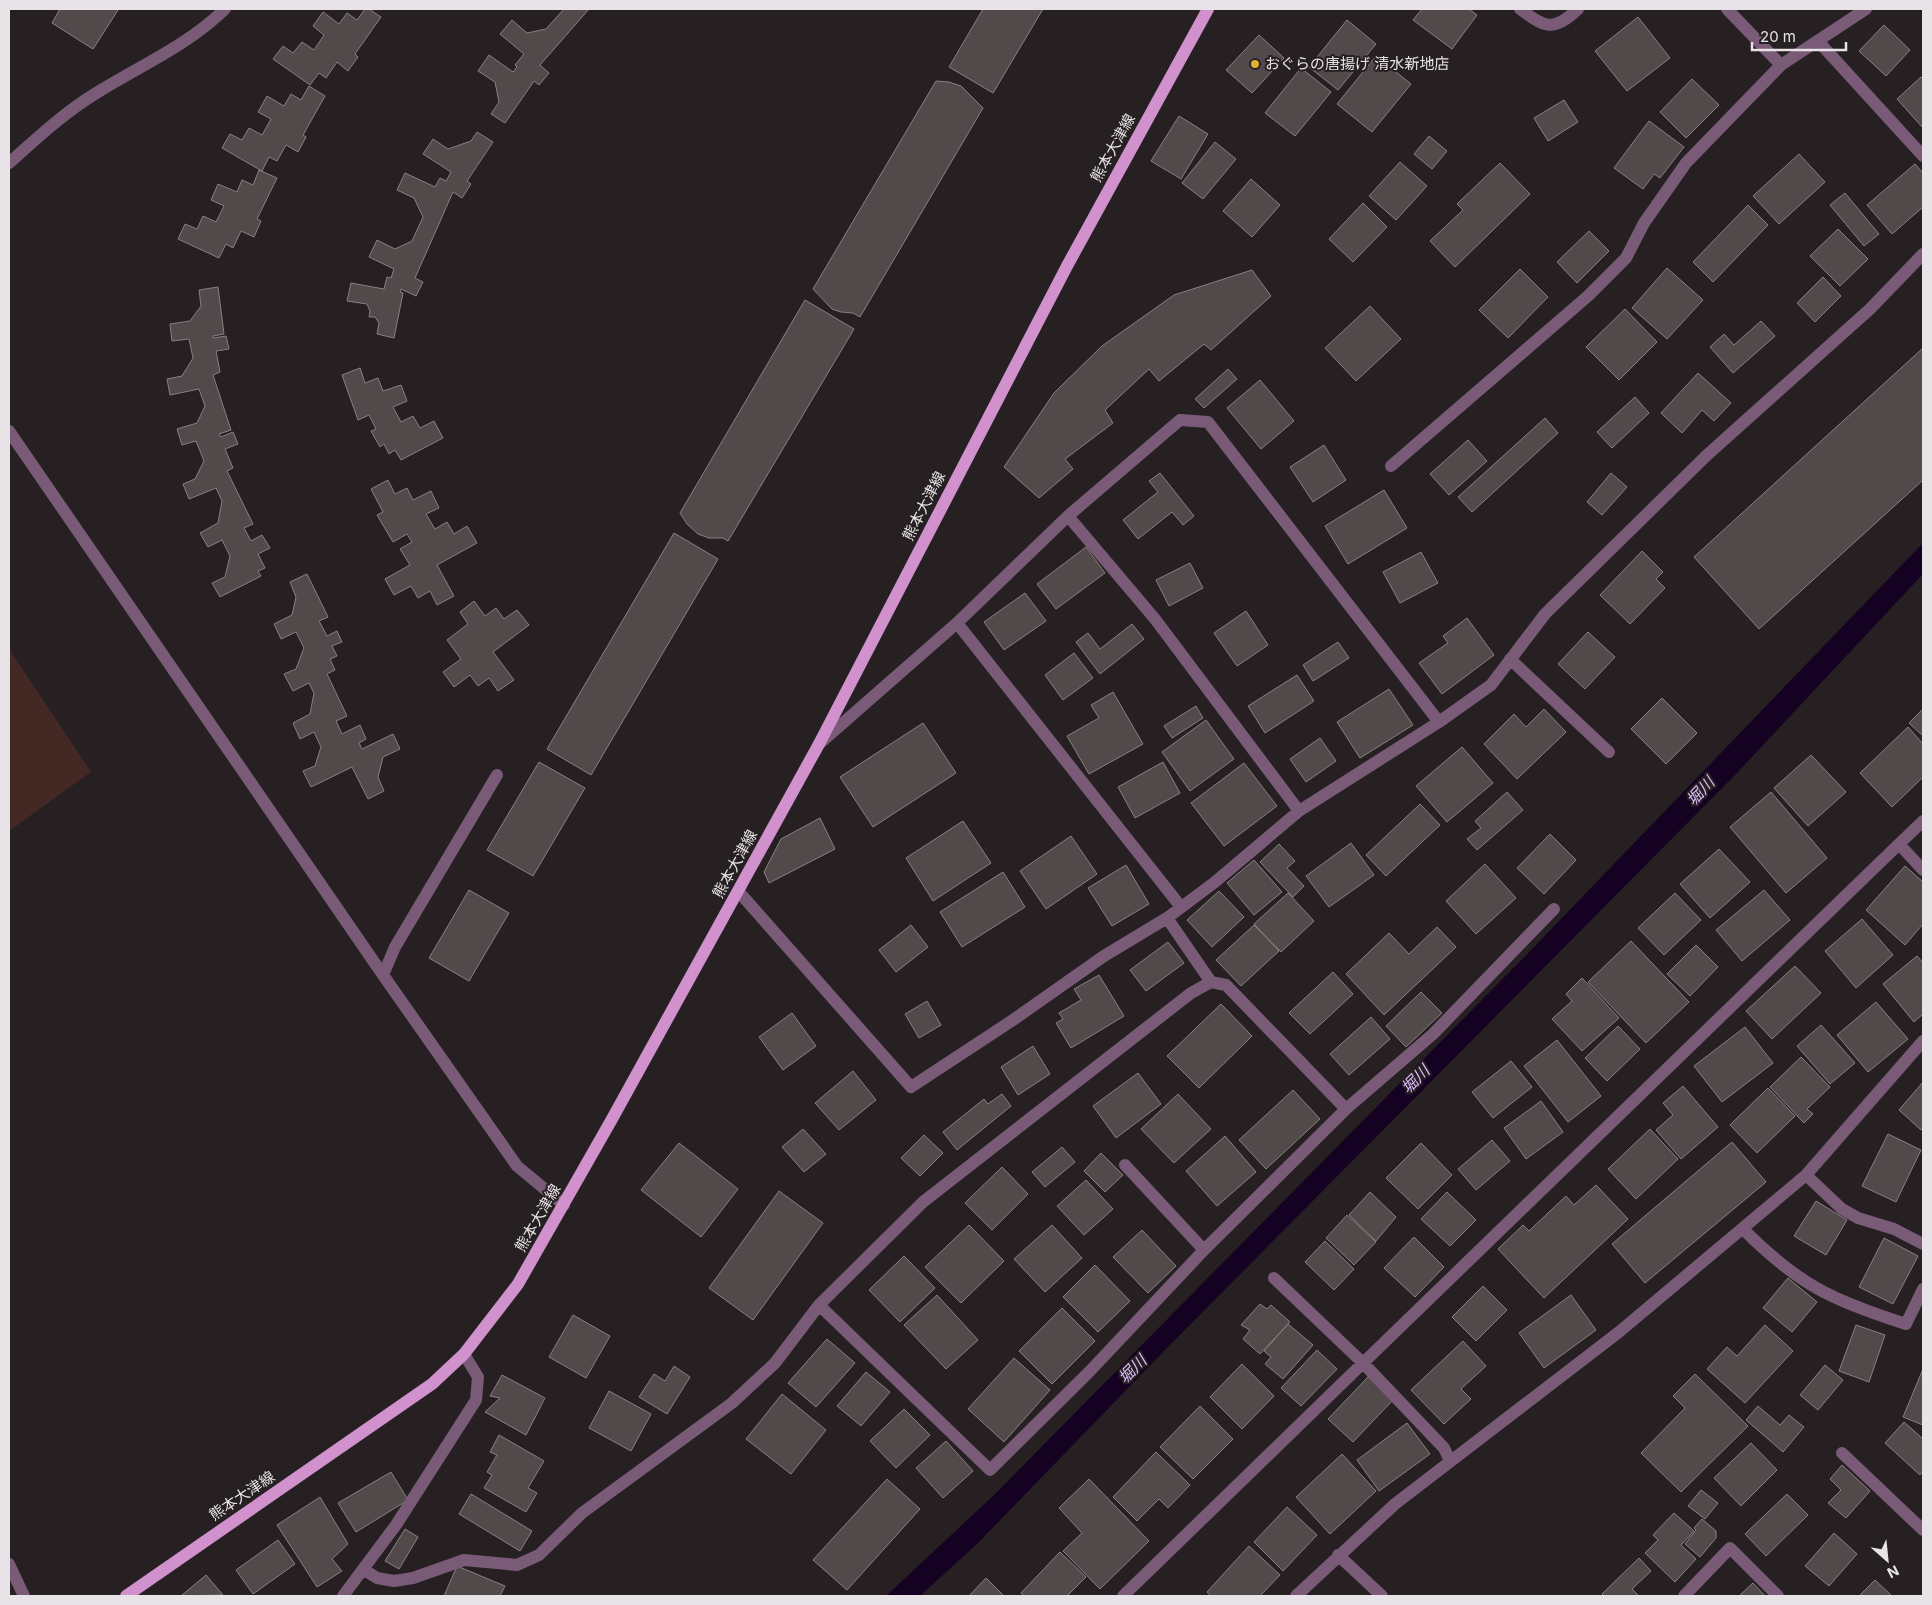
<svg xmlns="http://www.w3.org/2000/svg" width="1932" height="1605" font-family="Inter,'Noto Sans JP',sans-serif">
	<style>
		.green { fill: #432824 }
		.water { fill: #150222 }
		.building { fill: #52494a; stroke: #8a8081 }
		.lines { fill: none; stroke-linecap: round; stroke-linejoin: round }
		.minor { stroke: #795a77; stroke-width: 12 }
		.primary { stroke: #d091cd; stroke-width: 12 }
		.poi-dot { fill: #e0b034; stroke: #272023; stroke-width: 2 }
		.labels { text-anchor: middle; stroke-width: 4; stroke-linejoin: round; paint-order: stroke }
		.poi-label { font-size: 15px; fill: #e8e3e6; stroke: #272023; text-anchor: start }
		.street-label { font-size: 15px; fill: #e8e3e6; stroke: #272023 }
		.water-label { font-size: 16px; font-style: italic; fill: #debafd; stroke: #272023 }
	</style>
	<rect width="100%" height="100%" fill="#272023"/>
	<!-- green -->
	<path class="green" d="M9,649L91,772L9,831Z"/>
	<!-- water -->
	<path class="water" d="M1923,543V574L1736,774L1165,1350L977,1544L920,1596H886L993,1496L1535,946Z"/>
	<!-- building -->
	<path class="building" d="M60,9H117L118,10L93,49L52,23Z
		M365,9H369L381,17L355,54L358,57L348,71L337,62L326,78L319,73L310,85L273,59L283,46L293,53L302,42L314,50L324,35L313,26L323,12L339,24L347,13L357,20Z
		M564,9H589L540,65L549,73L539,85L534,81L505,123L491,114L499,102L495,82L478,71L489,55L513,72L517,67L515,65L524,54L500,34L512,20L527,33L546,29Z
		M983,9H1043L993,93L949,67Z
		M1422,9H1469L1477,15L1452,49L1413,20Z
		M1638,17L1670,58L1627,91L1595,51Z
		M1347,20L1376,44L1338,90L1309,67Z
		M1884,25L1910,50L1886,76L1859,51Z
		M1259,35L1284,58L1252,93L1226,70Z
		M1376,56L1411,84L1372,132L1337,104Z
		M1301,68L1331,92L1295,136L1265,113Z
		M1921,77L1923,79V128L1897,99Z
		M1692,79L1719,105L1686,138L1660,112Z
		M936,81L949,82L961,86L983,108L860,317L853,313L841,312L832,309L813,289Z
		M309,86L325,96L303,135L306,137L298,152L286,145L277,161L269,157L262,171L222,148L230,134L242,140L249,128L262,135L271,119L258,112L267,96L284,106L291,94L301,100Z
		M1564,100L1578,122L1548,141L1534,118Z
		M1179,116L1208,134L1181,179L1151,161Z
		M1649,121L1684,147L1660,178L1654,174L1643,189L1614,168Z
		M477,132L493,142L467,181L471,184L462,198L453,192L415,278L423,282L416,296L401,289L400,292L403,293L394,338L377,334L379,323L375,317H369L370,311L367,304L347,301L351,283L384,289L387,277L391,278L394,269L369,257L377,240L395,249L412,241L418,228L423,217L414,198L397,190L405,173L435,187L440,178L446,181L451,172L423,154L433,139L448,149L471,141Z
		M1429,136L1447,151L1432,169L1414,154Z
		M1215,142L1236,159L1203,199L1182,183Z
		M1799,154L1825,182L1779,224L1753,196Z
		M1400,162L1427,186L1396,220L1369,196Z
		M1500,163L1530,194L1455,267L1430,241L1463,210L1457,204Z
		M1915,164L1923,173V207L1892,234L1867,205Z
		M259,170L277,178L257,219L261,221L254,237L241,231L233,248L226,244L219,258L178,239L185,224L197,229L203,216L216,222L224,206L211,200L218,184L237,192L242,180L253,185Z
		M1251,179L1280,205L1252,237L1223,211Z
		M1845,193L1879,234L1864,246L1830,205Z
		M1363,203L1387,227L1353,262L1329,239Z
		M1748,205L1768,225L1713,282L1693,262Z
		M1838,229L1868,259L1840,286L1810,256Z
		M1589,231L1609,251L1577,283L1557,262Z
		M1667,268L1703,300L1667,339L1632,308Z
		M1520,269L1548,297L1508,338L1479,310Z
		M1252,270L1271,296L1211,350L1204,344L1159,381L1149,369L1105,410L1113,423L1065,459L1073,469L1039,498L1004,467L1054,393L1102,346L1174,295Z
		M1823,277L1841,296L1815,322L1797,303Z
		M218,287L224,334L213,336V338L226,336L229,349L216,351L220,372L213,375L231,430L219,434L221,437L233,432L238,444L225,449L233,468L227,471L253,524L244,528L251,541L262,535L270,548L258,554L265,568L258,571L261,576L220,597L212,583L225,577L230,556L222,540L208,547L200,533L218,523L222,501L216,488L189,499L183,484L195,479L204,461L196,441L182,445L177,429L197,423L205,406L199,389L170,395L167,379L182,376L193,358L189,339L172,341L170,324L190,321L201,306L199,290Z
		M805,300L854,329L728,541L723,538H709L698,534L687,524L680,513Z
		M1370,306L1401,339L1356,381L1325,348Z
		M1625,309L1657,342L1619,380L1586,347Z
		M1761,321L1775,336L1733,373L1710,347L1724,334L1734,345Z
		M1923,348V480L1759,629L1694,557Z
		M360,368L365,383L378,378L383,391L401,385L407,401L393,407L401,422L413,416L420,428L434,421L443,438L401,460L395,450L389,454L384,444L380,447L371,431L376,429L369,415L358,420L342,375Z
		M1228,369L1237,379L1204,408L1195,399Z
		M1698,373L1731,403L1714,421L1702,410L1682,433L1661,413Z
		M1260,380L1294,421L1261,449L1227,408Z
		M1635,397L1649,413L1612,448L1597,432Z
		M1545,418L1558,433L1472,512L1458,497Z
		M1468,440L1487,461L1449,495L1430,474Z
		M1324,445L1346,480L1313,502L1290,467Z
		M1160,473L1194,516L1183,525L1172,512L1138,539L1123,520L1158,492L1149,481Z
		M1611,473L1627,487L1602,515L1587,502Z
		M388,480L395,494L407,488L413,500L431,491L439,508L426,514L435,529L447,522L454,534L467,526L477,543L437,565L454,596L437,605L430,591L418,598L411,586L394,595L385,579L410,565L400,549L412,542L407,534L393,542L377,515L383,512L371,489Z
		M1384,490L1407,528L1348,564L1325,526Z
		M674,533L718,559L591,775L547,749Z
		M1086,547L1105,573L1056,609L1037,584Z
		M1642,551L1663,572L1656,579L1665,588L1630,624L1600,595Z
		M1421,552L1438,583L1400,603L1383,572Z
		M1190,563L1203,588L1169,606L1156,580Z
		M307,574L328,617L319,621L327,636L337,631L342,642L332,646L337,656L330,659L335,670L327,674L347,716L336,721L342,734L360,725L366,739L359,743L362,749L393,734L400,749L383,757L378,777L384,791L368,799L352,767L311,787L303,771L315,766L321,747L314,732L300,739L293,723L310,714L314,693L309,683L293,691L284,674L296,669L304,648L296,632L281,639L274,624L292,615L296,597L290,582Z
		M1025,593L1046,621L1004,650L984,622Z
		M474,601L485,616L496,608L504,619L517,610L529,625L493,652L514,680L498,691L489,678L478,686L470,675L454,687L443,672L461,659L447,640L468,624L460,612Z
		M1246,611L1268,645L1237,666L1214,633Z
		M1467,618L1494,655L1442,694L1419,663L1448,643L1443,636Z
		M1132,624L1144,639L1100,674L1076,642L1088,633L1100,649Z
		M1588,632L1615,657L1585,689L1558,664Z
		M1338,642L1349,658L1313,681L1303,665Z
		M1074,653L1093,678L1063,700L1045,675Z
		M1297,675L1314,701L1265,733L1248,706Z
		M1389,689L1413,725L1360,758L1337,722Z
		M1113,692L1143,744L1089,774L1067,736L1099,718L1091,705Z
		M1662,698L1697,733L1666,764L1631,729Z
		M1196,706L1203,718L1172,738L1164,726Z
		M1544,709L1566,732L1517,779L1484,744L1514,714L1526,727Z
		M1923,709V736L1909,723Z
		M1206,720L1234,759L1190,791L1162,752Z
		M923,723L956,773L873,827L840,777Z
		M1908,727L1923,744V777L1892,807L1860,773Z
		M1320,738L1336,761L1306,782L1290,759Z
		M1462,747L1493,783L1447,822L1416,786Z
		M1811,755L1846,792L1808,826L1774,788Z
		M539,762L585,788L533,876L487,850Z
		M1163,762L1180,793L1135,818L1118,787Z
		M1244,763L1277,806L1224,846L1191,803Z
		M1507,792L1523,810L1477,850L1467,839L1481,828L1475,821Z
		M1771,792L1827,858L1786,893L1730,827Z
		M1420,804L1440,825L1386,876L1366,855Z
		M820,818L835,849L769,883L764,872L781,839Z
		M963,821L991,863L933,901L906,858Z
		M1550,834L1576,860L1544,894L1517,868Z
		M1071,836L1097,874L1046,909L1020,871Z
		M1351,843L1374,875L1329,907L1306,876Z
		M1279,844L1295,861L1287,868L1304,886L1293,897L1260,862Z
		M1719,849L1750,882L1710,918L1680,884Z
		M1254,860L1282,892L1254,915L1227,883Z
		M1485,864L1516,898L1476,934L1446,901Z
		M1126,865L1149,904L1112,926L1088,888Z
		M1905,866L1923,882V924L1905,945L1866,910Z
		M1003,872L1025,907L962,947L940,912Z
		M469,890L509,913L469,981L429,958Z
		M1764,890L1790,920L1742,961L1716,930Z
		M1219,891L1244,917L1212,947L1187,920Z
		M1288,893L1314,921L1281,952L1254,924Z
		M1675,893L1701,920L1664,955L1638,928Z
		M1862,919L1893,955L1856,988L1825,951Z
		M911,925L928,947L896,972L879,950Z
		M1254,925L1279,951L1241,986L1216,960Z
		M1437,927L1456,947L1384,1015L1346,974L1389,933L1409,954Z
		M1631,941L1689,1002L1646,1043L1588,982Z
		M1168,942L1184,963L1146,991L1130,970Z
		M1696,945L1718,967L1690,996L1667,974Z
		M1917,956L1923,963V1014L1914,1022L1883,984Z
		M1795,966L1821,993L1772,1039L1746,1011Z
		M1333,972L1353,994L1310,1034L1289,1013Z
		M1099,975L1124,1016L1071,1048L1056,1023L1063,1019L1059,1013L1081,1000L1074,989Z
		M1582,978L1619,1018L1582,1051L1552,1019L1572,1001L1566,994Z
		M1421,992L1442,1013L1406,1047L1386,1026Z
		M927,1001L941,1025L919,1038L905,1014Z
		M1876,1002L1908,1039L1868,1072L1837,1035Z
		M1221,1004L1252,1036L1199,1088L1167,1056Z
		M792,1013L816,1046L783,1070L759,1037Z
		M1371,1017L1390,1039L1349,1075L1330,1054Z
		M1821,1025L1855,1063L1830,1084L1797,1046Z
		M1618,1026L1640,1049L1607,1081L1585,1058Z
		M1745,1027L1773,1063L1722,1102L1694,1066Z
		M1557,1040L1601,1096L1568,1122L1524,1066Z
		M1033,1046L1050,1074L1018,1095L1001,1067Z
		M1801,1057L1830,1087L1807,1109L1813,1114L1804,1123L1770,1087Z
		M1511,1061L1532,1087L1493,1118L1472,1092Z
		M853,1071L876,1100L839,1130L815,1103Z
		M1138,1073L1161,1104L1116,1138L1093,1106Z
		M1923,1082V1127L1921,1130L1899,1110Z
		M1683,1086L1718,1127L1681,1159L1656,1130L1673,1115L1663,1103Z
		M1768,1088L1795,1116L1757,1153L1730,1125Z
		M1293,1090L1320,1119L1266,1169L1239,1140Z
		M1002,1094L1011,1106L957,1150L943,1132L984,1099L988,1104Z
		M1178,1094L1211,1129L1174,1163L1141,1129Z
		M1541,1101L1563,1132L1526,1159L1504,1128Z
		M803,1129L826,1154L804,1172L782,1147Z
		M1650,1129L1678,1159L1636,1199L1608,1169Z
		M1888,1134L1921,1150L1896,1202L1862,1186Z
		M924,1135L943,1153L920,1176L901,1158Z
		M1225,1136L1256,1172L1217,1206L1186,1171Z
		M1492,1140L1510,1161L1476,1190L1458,1169Z
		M1732,1142L1766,1182L1645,1283L1612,1244Z
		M679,1143L738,1189L701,1237L641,1190Z
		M1421,1143L1452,1175L1418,1209L1386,1178Z
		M1062,1147L1075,1162L1045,1187L1032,1172Z
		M1101,1153L1123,1175L1105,1192L1084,1171Z
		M1002,1167L1028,1194L992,1230L965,1203Z
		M1086,1180L1113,1209L1084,1235L1057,1206Z
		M1596,1185L1628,1219L1544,1298L1498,1249L1523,1225L1529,1231L1566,1196L1574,1205Z
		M779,1191L823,1223L753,1320L709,1288Z
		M1370,1192L1396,1217L1376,1241L1349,1215Z
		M1447,1192L1476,1220L1450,1246L1421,1219Z
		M1816,1201L1847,1220L1826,1255L1794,1236Z
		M1347,1215L1376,1242L1354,1265L1326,1238Z
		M969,1225L1004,1261L961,1303L925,1267Z
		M1052,1225L1082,1258L1045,1292L1014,1259Z
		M1142,1230L1176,1266L1148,1293L1113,1257Z
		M1414,1237L1444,1267L1415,1297L1384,1268Z
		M1884,1238L1918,1256L1893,1304L1859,1287Z
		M1325,1241L1354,1269L1334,1290L1305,1262Z
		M904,1256L935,1288L900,1322L869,1290Z
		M1095,1265L1130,1301L1098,1332L1063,1297Z
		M1788,1278L1817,1302L1792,1332L1763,1308Z
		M1483,1286L1507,1310L1476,1341L1452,1317Z
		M937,1295L978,1340L946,1369L904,1325Z
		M1571,1295L1596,1330L1544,1368L1519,1333Z
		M1260,1304L1267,1309L1271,1305L1290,1322L1260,1354L1243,1339L1250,1330L1241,1325Z
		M1062,1308L1095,1341L1052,1384L1019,1351Z
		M573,1315L610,1336L586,1378L549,1357Z
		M1288,1324L1313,1345L1283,1379L1265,1364L1271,1357L1264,1351Z
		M1765,1325L1793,1351L1745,1403L1707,1369L1727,1347L1737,1356Z
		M1856,1325L1885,1335L1869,1382L1839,1371Z
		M827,1339L855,1363L816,1407L788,1383Z
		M1463,1341L1486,1366L1461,1389L1471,1399L1444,1424L1411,1390Z
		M1317,1350L1337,1369L1301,1406L1281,1388Z
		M1014,1358L1050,1390L1004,1442L968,1409Z
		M1242,1364L1274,1396L1242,1429L1210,1397Z
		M1825,1365L1843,1380L1818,1410L1800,1395Z
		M674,1366L690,1377L667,1414L639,1397L654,1374L665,1381Z
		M1923,1369V1425L1903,1417Z
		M866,1372L890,1392L861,1426L837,1406Z
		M1695,1374L1748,1426L1681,1492L1641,1453L1685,1408L1673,1396Z
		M502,1375L545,1398L526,1435L485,1412L500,1398L490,1396Z
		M1368,1377L1393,1400L1353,1442L1328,1419Z
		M609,1391L651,1414L631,1451L589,1428Z
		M782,1394L826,1430L791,1474L746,1439Z
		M1200,1406L1233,1439L1193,1479L1160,1447Z
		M1758,1406L1780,1425L1789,1415L1804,1427L1783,1452L1746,1420Z
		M904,1409L930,1435L896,1468L870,1441Z
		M1904,1422L1923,1439V1471L1920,1475L1885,1443Z
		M1407,1423L1430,1454L1379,1491L1357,1460Z
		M499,1435L544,1461L528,1488L537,1493L526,1512L484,1488L492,1475L487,1472L497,1455L490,1452Z
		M946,1441L973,1471L943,1498L916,1468Z
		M1751,1443L1777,1470L1741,1506L1714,1478Z
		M1156,1452L1190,1485L1168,1508L1159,1499L1137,1521L1113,1497Z
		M1342,1454L1376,1491L1330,1534L1296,1497Z
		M1842,1465L1870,1491L1846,1518L1828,1503L1841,1490L1830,1479Z
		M391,1472L408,1500L356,1532L338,1503Z
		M887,1479L920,1509L847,1590L813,1560Z
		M1089,1479L1149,1541L1100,1589L1063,1551L1082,1533L1059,1508Z
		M1701,1490L1718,1503L1705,1519L1688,1506Z
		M471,1494L532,1531L520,1551L459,1514Z
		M1787,1494L1808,1515L1766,1556L1745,1534Z
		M320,1497L348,1544L332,1559L342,1571L317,1587L277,1525Z
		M1287,1507L1317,1535L1283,1571L1254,1542Z
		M1674,1513L1694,1531L1681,1545L1696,1559L1675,1582L1645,1553L1658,1540L1653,1535Z
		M1702,1519L1716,1531V1538L1700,1557L1685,1544L1696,1530L1694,1528Z
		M405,1529L418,1537L399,1569L385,1561Z
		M1834,1533L1857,1554L1829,1586L1805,1566Z
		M278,1540L295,1564L253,1594L236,1570Z
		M1249,1546L1280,1575L1260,1596H1211L1207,1592Z
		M1060,1552L1086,1577L1067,1596H1024L1021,1593Z
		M1639,1558L1651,1571L1632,1589L1639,1596H1604L1602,1594Z
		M457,1566L505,1586L500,1596H444Z
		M206,1575L223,1595L181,1596Z
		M986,1578L1004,1596H969Z
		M1875,1580L1892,1596H1859Z
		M1753,1583L1765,1596H1739Z"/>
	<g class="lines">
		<!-- minor -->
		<path class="minor" d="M1520,9C1546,28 1553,32 1578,9
			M1727,9L1781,65
			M1818,41L1923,156
			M9,163C37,138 66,111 98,92C142,65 188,45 225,9
			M9,431L383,975L517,1166L564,1205
			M1391,466L1588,296L1626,258L1644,223L1686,163L1781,65L1866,9
			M1068,516L1155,619L1299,811
			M957,623L1181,907
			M1510,659L1609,752
			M1439,722L1491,685L1545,614L1706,456L1870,309L1923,254
			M1923,821L1899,844L1923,870
			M739,892L911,1087L1013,1020L1104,956L1167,918L1215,882L1299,811L1439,722L1208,422L1180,420L1068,516L957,623L819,744
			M1167,918L1211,982
			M383,975L395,947L497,775
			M1806,1175L1842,1209L1858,1218L1894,1229L1923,1244
			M1743,1229C1799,1285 1831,1300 1906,1324L1923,1289
			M1204,1250L1346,1109L1433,1034L1554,909
			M819,1305L990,1470L1090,1371L1204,1250L1125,1165
			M1842,1453L1923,1530
			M1450,1461L1444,1448L1363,1363L1899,844
			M1338,1555L1382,1596
			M9,1564L24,1596
			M363,1569L377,1578L394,1581L413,1578L464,1560L517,1565L539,1555L582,1513L732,1403L775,1363L819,1305L923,1202L1191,993L1211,982L1226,985L1346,1109
			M343,1596L396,1525L476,1400L478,1377L464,1354
			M1123,1596L1363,1363L1274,1278
			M1296,1596L1395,1504L1619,1332L1806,1175L1923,1041
			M1684,1596L1730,1548L1778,1596"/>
		<!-- primary -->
		<path class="primary" d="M126,1596L432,1384L464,1354L518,1284L612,1119L819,744L1067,266L1208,9"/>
	</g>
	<!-- markers -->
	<circle class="poi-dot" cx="1255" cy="64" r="5"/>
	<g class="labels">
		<!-- poi labels -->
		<g class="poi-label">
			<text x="1265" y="69">おぐらの唐揚げ 清水新地店</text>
		</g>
		<!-- street labels -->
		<g class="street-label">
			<text transform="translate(1113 148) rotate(-61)" y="5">熊本大津線</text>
			<text transform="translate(924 506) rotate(-63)" y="5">熊本大津線</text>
			<text transform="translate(735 864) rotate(-61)" y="5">熊本大津線</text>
			<text transform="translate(538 1218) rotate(-60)" y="5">熊本大津線</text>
			<text transform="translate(242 1496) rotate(-34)" y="5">熊本大津線</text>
		</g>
		<!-- water labels -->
		<g class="water-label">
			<text transform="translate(1700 791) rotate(-47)" y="6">堀川</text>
			<text transform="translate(1415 1079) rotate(-45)" y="6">堀川</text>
			<text transform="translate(1132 1369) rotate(-45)" y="6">堀川</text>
		</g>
	</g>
	<!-- border -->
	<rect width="1932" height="1605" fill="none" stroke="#e8e3e6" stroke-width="20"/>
	<!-- north arrow -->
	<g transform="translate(1887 1560) rotate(153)" stroke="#272023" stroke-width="4" paint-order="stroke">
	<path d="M0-4L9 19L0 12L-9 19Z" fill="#e8e3e6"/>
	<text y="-8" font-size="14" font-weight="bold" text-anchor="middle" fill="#e8e3e6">N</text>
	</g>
	<!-- scale -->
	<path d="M1752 42v8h94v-8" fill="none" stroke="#e8e3e6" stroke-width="2.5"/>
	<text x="1760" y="42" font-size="15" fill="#e8e3e6" stroke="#272023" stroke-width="4" paint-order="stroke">20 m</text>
</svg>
